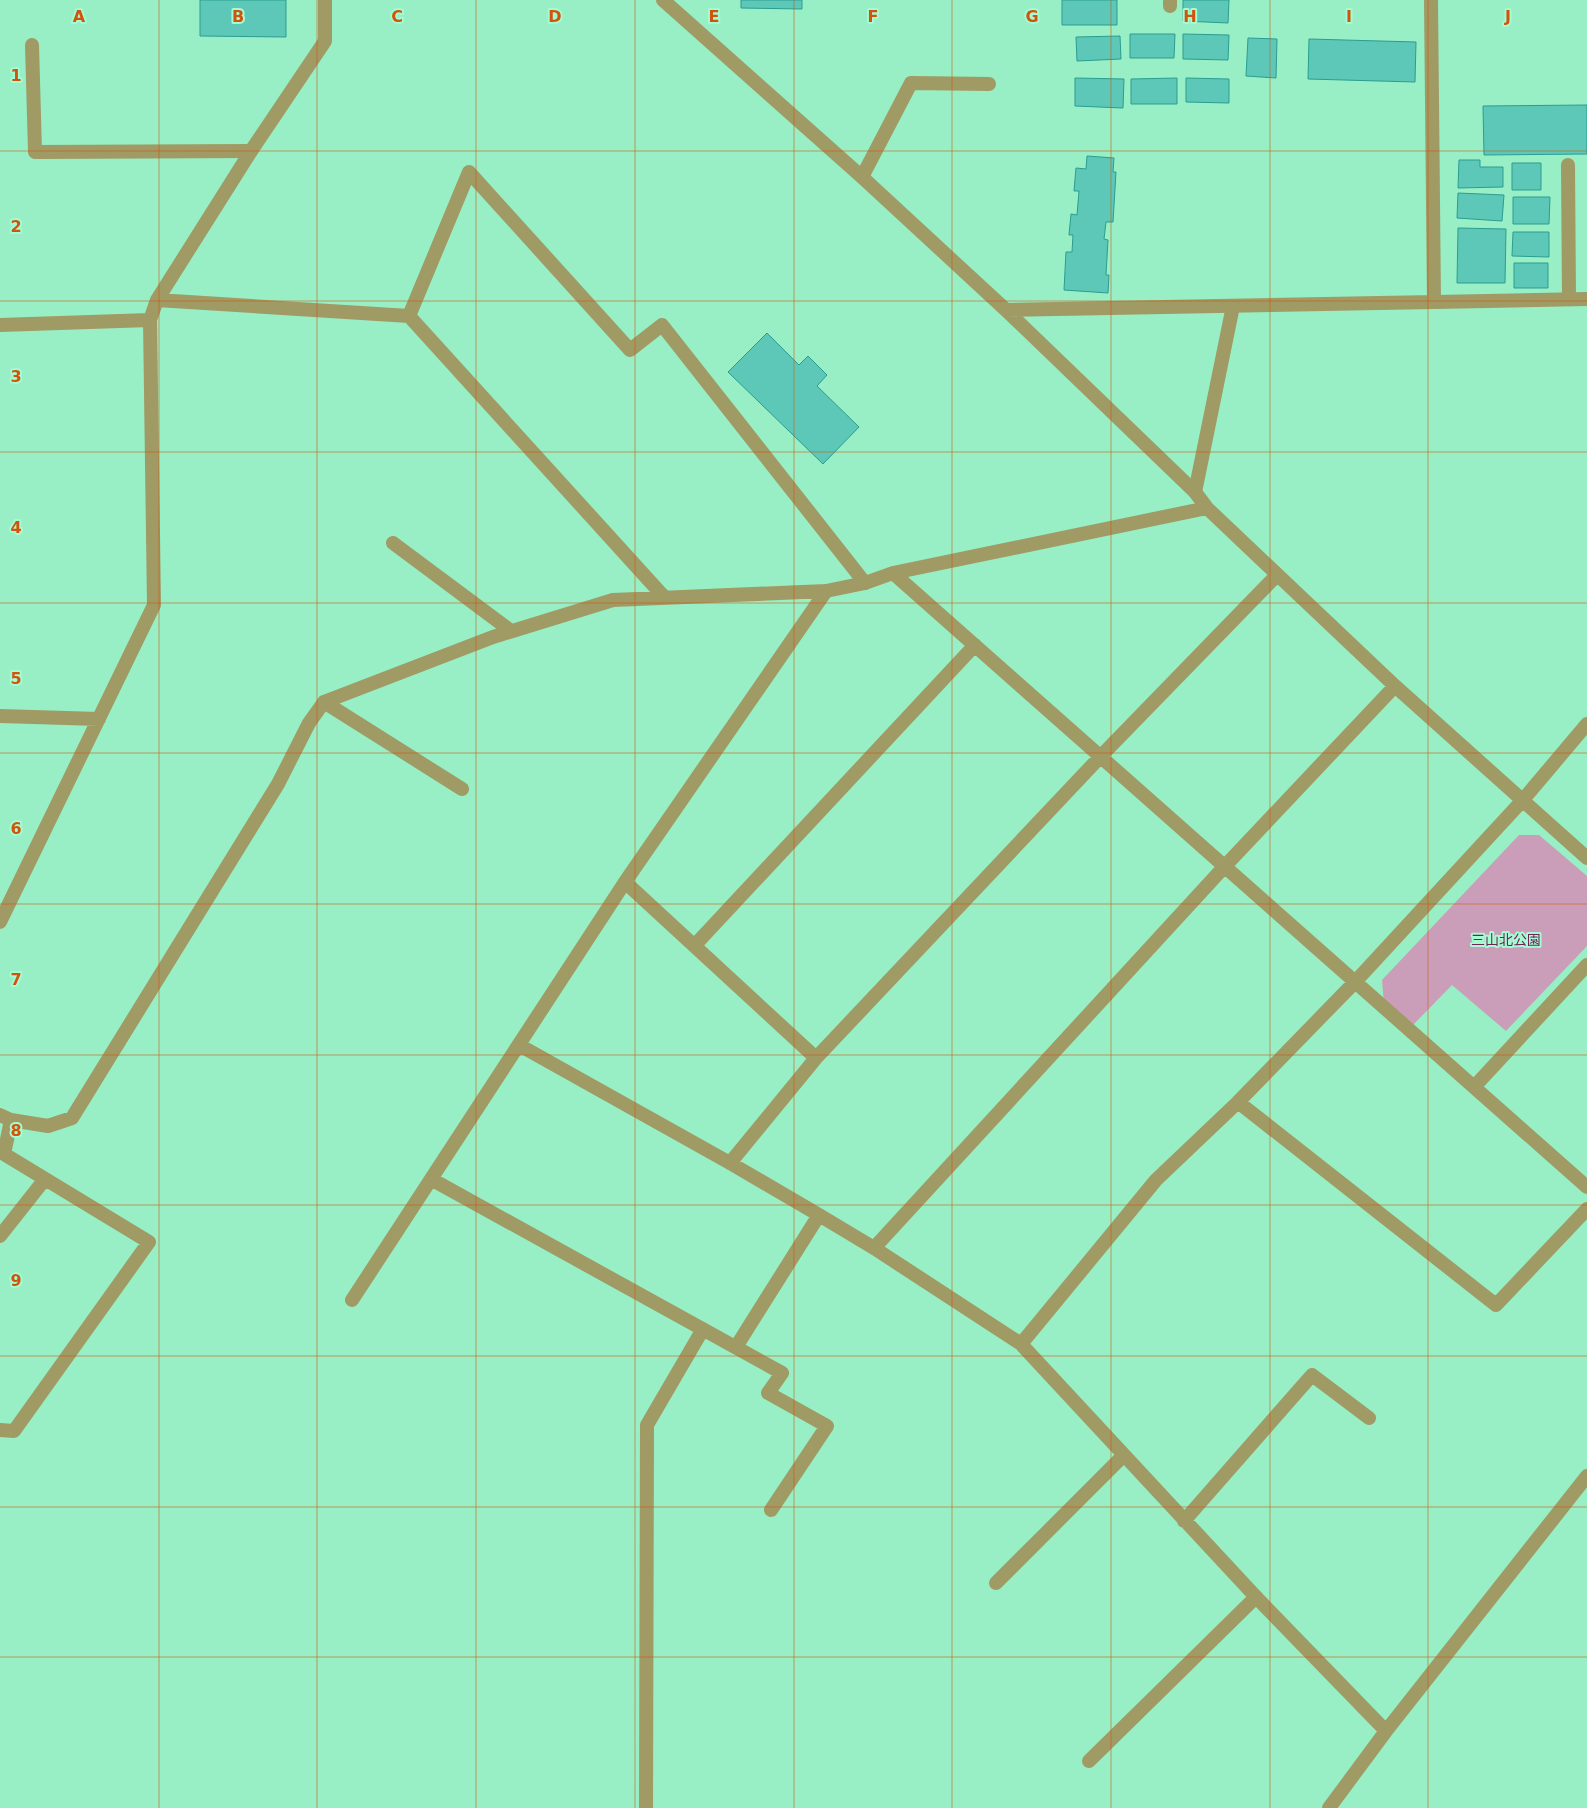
<svg xmlns="http://www.w3.org/2000/svg" width="1587" height="1808" font-family="'DejaVu Sans','Noto Sans JP',sans-serif">
	<style>
		.green { fill: #ca9eb8 }
		.building { fill: #5dc8b8; stroke: #2b9d8f }
		.lines { fill: none; stroke-linecap: round; stroke-linejoin: round }
		.service { stroke: #a09a65; stroke-width: 14 }
		.minor { stroke: #a09a65; stroke-width: 14 }
		.grid { fill: none; stroke: #d1540d; stroke-width: 1; stroke-opacity: 0.55 }
		.labels { text-anchor: middle; stroke-width: 4; stroke-linejoin: round; paint-order: stroke }
		.park-label { font-size: 14px; fill: #722259; stroke: #a5fbd2 }
		.grid-label { font-size: 16px; text-anchor: middle; font-weight: bold; fill: #d1540d; stroke: #a5fbd2; stroke-width: 4; stroke-linejoin: round; paint-order: stroke }
	</style>
	<rect width="100%" height="100%" fill="#98eec5"/>
	<!-- green -->
	<path class="green" d="M1519,835H1539L1587,876V946L1506,1031L1452,985L1413,1025L1384,1004L1382,980Z"/>
	<!-- building -->
	<path class="building" d="M200,0H286V37L200,36Z
		M741,0H802V9L741,8Z
		M1062,0H1117V25H1062Z
		M1183,0H1229L1228,23L1183,21Z
		M1130,34H1175L1174,58H1130Z
		M1183,34L1229,35L1228,60L1183,59Z
		M1120,36L1121,59L1077,61L1076,37Z
		M1248,38L1277,39L1276,78L1246,76Z
		M1309,39L1416,42L1415,82L1308,79Z
		M1075,78L1124,79L1123,108L1075,106Z
		M1177,78V104H1131V79Z
		M1186,78L1229,79V103L1186,102Z
		M1587,105V154L1484,155L1483,106Z
		M1087,156L1114,158L1113,172H1116L1113,222H1106L1104,239L1108,240L1106,275H1109L1108,293L1064,290L1066,252H1072L1073,235H1069L1071,214L1077,215L1079,191H1074L1076,168L1086,169Z
		M1459,160H1480V167H1503V187L1458,188Z
		M1512,163H1541V190H1512Z
		M1458,193L1504,195L1502,221L1457,218Z
		M1513,197H1550L1549,224H1513Z
		M1458,228L1506,229L1505,283H1457Z
		M1513,232H1549V257L1512,256Z
		M1514,263H1548V288H1514Z
		M767,333L799,365L808,356L827,375L817,386L859,427L823,464L728,372Z"/>
	<g class="lines">
		<!-- service -->
		<path class="service" d="M1170,0V6
			M32,45L35,152L251,151
			M1568,165L1569,299
			M862,177L911,83L989,84
			M1434,302L1587,299
			M409,316L469,172L630,350L662,325L865,583
			M1195,492L1233,306
			M393,543L511,631
			M324,702L462,789
			M996,1583L1123,1456
			M1089,1761L1256,1597"/>
		<!-- minor -->
		<path class="minor" d="M663,0L862,177L1006,310L1195,492L1207,508L1395,686L1587,858
			M157,300L409,316L665,598
			M1006,310L1434,302L1431,0
			M0,325L150,320
			M893,573L1587,1187
			M0,716L99,719
			M625,882L816,1058
			M0,922L154,605L150,320L157,300L251,151L325,41V0
			M695,945L975,645
			M519,1045L730,1163L819,1215L874,1248L1021,1344L1256,1597L1386,1731
			M1474,1087L1587,965
			M1238,1102L1496,1305L1587,1209
			M0,1115L11,1120L48,1126L72,1118L278,784L309,723L324,702L493,637L613,600L826,591L865,583L893,573L1207,508
			M730,1163L816,1058L1101,756L1277,575
			M431,1179L782,1373L768,1393L827,1426L771,1510
			M0,1236L45,1179
			M874,1248L1225,866L1395,686
			M352,1300L625,882L826,591
			M1021,1344L1156,1180L1238,1102L1355,982L1522,801L1587,724
			M736,1347L819,1215
			M0,1430L14,1431L149,1242L4,1154L11,1120
			M1184,1521L1312,1375L1369,1418
			M646,1808L647,1425L703,1329
			M1329,1808L1386,1731L1587,1476"/>
	</g>
	<!-- grid -->
	<path class="grid" d="M159,0V1808M317,0V1808M476,0V1808M635,0V1808M794,0V1808M952,0V1808M1111,0V1808M1270,0V1808M1428,0V1808M0,151H1587M0,301H1587M0,452H1587M0,603H1587M0,753H1587M0,904H1587M0,1055H1587M0,1205H1587M0,1356H1587M0,1507H1587M0,1657H1587"/>
	<g class="labels">
		<!-- park labels -->
		<g class="park-label">
			<text x="1506" y="945">三山北公園</text>
		</g>
	</g>
	<g class="grid-label">
		<text x="79" y="22">A</text>
		<text x="238" y="22">B</text>
		<text x="397" y="22">C</text>
		<text x="555" y="22">D</text>
		<text x="714" y="22">E</text>
		<text x="873" y="22">F</text>
		<text x="1032" y="22">G</text>
		<text x="1190" y="22">H</text>
		<text x="1349" y="22">I</text>
		<text x="1508" y="22">J</text>
		<text x="16" y="81">1</text>
		<text x="16" y="232">2</text>
		<text x="16" y="382">3</text>
		<text x="16" y="533">4</text>
		<text x="16" y="684">5</text>
		<text x="16" y="834">6</text>
		<text x="16" y="985">7</text>
		<text x="16" y="1136">8</text>
		<text x="16" y="1286">9</text>
	</g>
</svg>
